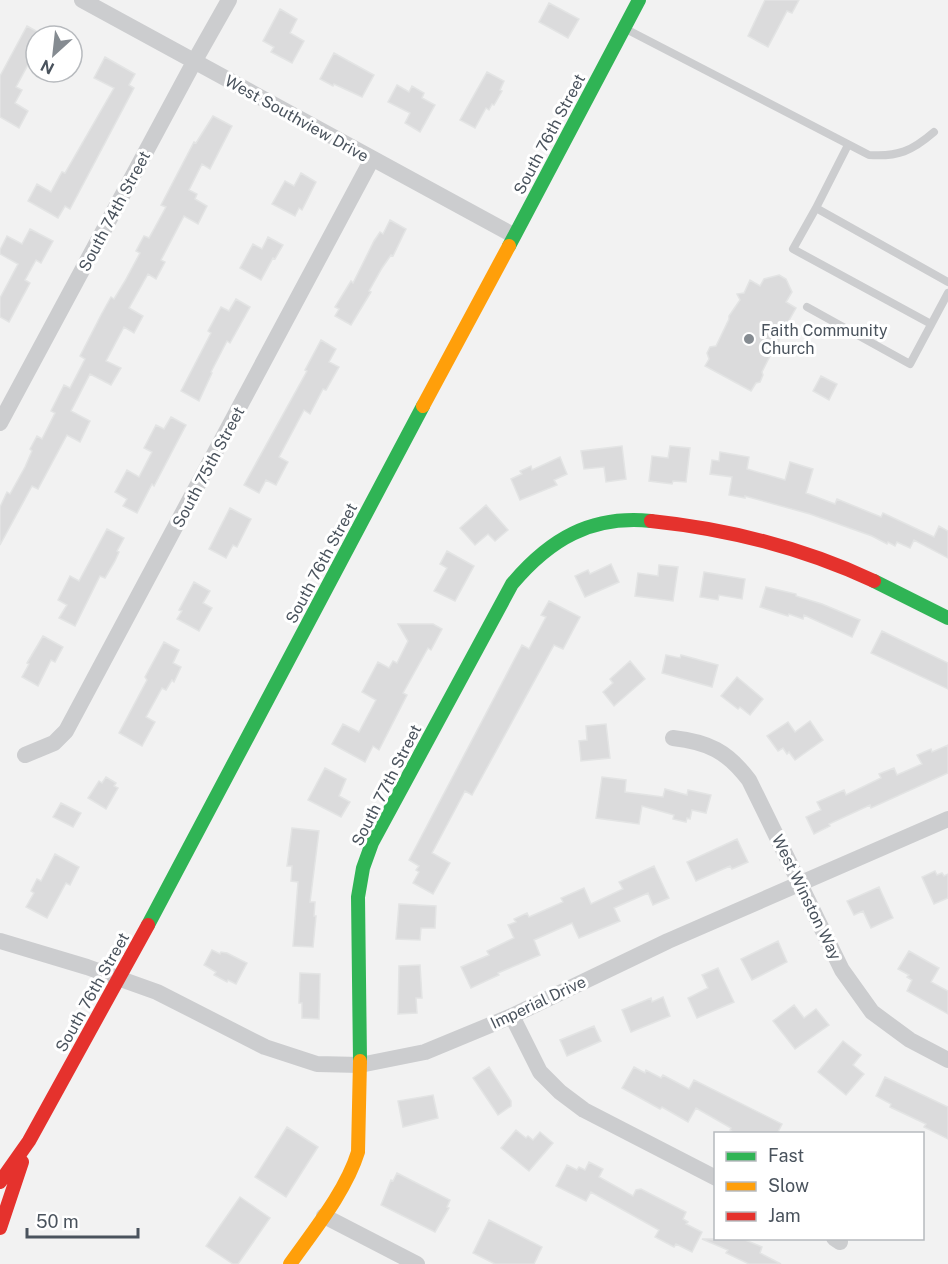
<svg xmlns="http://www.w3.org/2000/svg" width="948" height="1264" font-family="'Public Sans',sans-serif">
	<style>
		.building { fill: #dbdbdc; stroke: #e3e4e4; stroke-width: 1.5 }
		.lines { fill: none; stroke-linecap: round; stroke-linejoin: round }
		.lane { stroke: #cccdcf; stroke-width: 8 }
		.street { stroke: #cccdcf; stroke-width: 16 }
		.fast { stroke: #30b455; stroke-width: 14 }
		.slow { stroke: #ff9f0a; stroke-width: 14 }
		.jam { stroke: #e5322d; stroke-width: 14 }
		.poi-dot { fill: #858b91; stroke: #fff; stroke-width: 2 }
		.labels { text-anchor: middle; stroke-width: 6; stroke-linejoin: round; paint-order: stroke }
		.street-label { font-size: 16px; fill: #4a535d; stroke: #fff }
		.poi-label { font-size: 16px; fill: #4a535d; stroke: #fff; text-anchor: start }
	</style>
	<rect width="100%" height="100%" fill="#f2f2f2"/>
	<!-- building -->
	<path class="building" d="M765,0H799L792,13L787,11L768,47L748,36Z
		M549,3L579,19L568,38L539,22Z
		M280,9L297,19L290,33L304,41L292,63L271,52L274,47L263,41Z
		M27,26L36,31V50L16,87L22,90L15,103L28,111L19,128L0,117V76Z
		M334,53L374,75L362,97L334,84L333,86L320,79Z
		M105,57L135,74L129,85L134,88L70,209L65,206L58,218L28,201L37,184L51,192L62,172L65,173L114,88L94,78Z
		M487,72L504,81L500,90L502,91L494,105L492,104L489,110L486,108L475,128L460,120Z
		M397,85L409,92L412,86L424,93L422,98L435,105L420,132L405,123L410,113L388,102Z
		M213,116L232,126L210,169L202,164L189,190L197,194L195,199L207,206L198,224L184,216L161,260L165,262L156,279L148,274L129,308L143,316L134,333L124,327L106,361L121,368L111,385L90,374L71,411L90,421L80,442L67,435L38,489L32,486L0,545V507L7,492L10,494L25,467L32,451L30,449L37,436L42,439L55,413L51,411L64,385L70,388L85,359L80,356L101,315L111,297L114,299L125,281L140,253L136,251L144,236L149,238L166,207L161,205L194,142L196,143Z
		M301,173L316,182L302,210L299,208L295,216L272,204L285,181L294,186Z
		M390,220L406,229L393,256L391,255L382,268L369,291L371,292L351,325L335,316L339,309L335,307L351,281L353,283L374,241L380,232L383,234Z
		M30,229L53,241L41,263L36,260L25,280L30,283L9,322L0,317V298L18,264L0,254V250L7,236L22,244Z
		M268,237L283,245L275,259L273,258L261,280L240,268L253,244L262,249Z
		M779,275L786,279L792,292L786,302L796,308L787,324L789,330L783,332L774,349L777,353L770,356L762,372L763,375L760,382L756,383L751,391L705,366L709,359L707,353L710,347L716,346L729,319V316L740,300L737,294L744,293L750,280L760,286L764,279Z
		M236,299L250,307L230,343L227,341L211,372L212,373L199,401L181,391L211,333L208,331L221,307L229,311Z
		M321,340L336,349L329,362L339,367L326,390L323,389L310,414L304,410L279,457L288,462L276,485L266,480L259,493L244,485L307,371L305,370Z
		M821,376L837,384L829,400L813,391Z
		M171,417L186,425L154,486L152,484L137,513L123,506L127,499L115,492L127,470L139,477L152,452L144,448L156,425L164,429Z
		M622,446L626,479L606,482L604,467L584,469L581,451Z
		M670,446L690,448L686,482L673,481L672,484L649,481L652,456L668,458Z
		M720,452L749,457L747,469L785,480L790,462L813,469L806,493L835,504L837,499L881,517L883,513L934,537L939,526L948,531V558L914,540L910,548L897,542L895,546L888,542L887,544L872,536L810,514L745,496V498L729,495L732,477L710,474L712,460L719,461Z
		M560,457L567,474L554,480L557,485L520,500L511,479L522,474L520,471L531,466L532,470Z
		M486,505L508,530L495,541L488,534L475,545L460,528Z
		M230,508L251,519L237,547L233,545L226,558L209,549Z
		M107,529L124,538L117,551L119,552L115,561L105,578L100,576L75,626L59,618L67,605L58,600L70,576L79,581Z
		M447,551L474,566L455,601L434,591L447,568L440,564Z
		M611,564L619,582L585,597L575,576L588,570L590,574Z
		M659,565L678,567L673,601L635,596L638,573L658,576Z
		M704,572L745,579L742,599L719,595L718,600L700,597Z
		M194,582L210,591L203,603L212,608L199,631L177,619L182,611L179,610Z
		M766,587L796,594V596L822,604L860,620L852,637L804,615L803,619L789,614L788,616L760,607Z
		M549,601L580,617L563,649L554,645L472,795L465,791L432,853L450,863L433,894L413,883L419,872L416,870L419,866L409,860L522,645L529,649L546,617L541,615Z
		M398,624H433L442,629L431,650L428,648L403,693L407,695L379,750L373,746L365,762L332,744L343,724L359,732L376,700L362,692L378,662L389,668L393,661L397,663L408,641Z
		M882,631L948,663V689L871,653Z
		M43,636L63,647L55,662L51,660L38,686L22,677L29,664L27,663Z
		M164,642L179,650L173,663L181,667L174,682L172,680L166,690L162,688L146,717L155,722L142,746L119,733L147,680L145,677Z
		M666,655L680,658L681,655L718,665L712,687L662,673Z
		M630,661L645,679L614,706L603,692L613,683L610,679Z
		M737,677L763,699L750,715L740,707L738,709L721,696Z
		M810,721L823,740L795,760L789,752L787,754L783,748L778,751L767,736L788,722L795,732Z
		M606,724L610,758L581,761L579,741L587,740L586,726Z
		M948,745V773L871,808L870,805L829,824L830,826L814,834L806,817L821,810L817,802L844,790L846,795L881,778L879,774L894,768L897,775L922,764L917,755L931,749L932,752Z
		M325,768L346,779L339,796L350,802L341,817L308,800Z
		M106,777L116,783L114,786L118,788L106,809L88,798L99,781L102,783Z
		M602,777L626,780L625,792L663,797L665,789L687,795L688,790L711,795L706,813L692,810L690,819L687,818L686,822L673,819L674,815L642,806L639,824L596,818Z
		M61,803L81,813L73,827L53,817Z
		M292,828L319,831L310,902H315L314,916H316L313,947L293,946L298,882L291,881L292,866H287Z
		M737,839L748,862L732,869L730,866L696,881L687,862Z
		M55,854L79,867L70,885L66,883L47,918L26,907L34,893L31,891L37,879L41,881Z
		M654,866L669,898L653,905L648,893L614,908L620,921L579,938L572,923L534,940L540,955L498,973L499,975L471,988L461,967L489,955L487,951L514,938L508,925L516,922L514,919L527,913L529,917L563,902L561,898L584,888L591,904L623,889L619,882Z
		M935,871L937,875L942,873L944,876L948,874V898L934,904L922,877Z
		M879,887L893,918L871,928L863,911L854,915L847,901Z
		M399,904L436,906L435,928H421L420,940L396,939Z
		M778,941L787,962L752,980L741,959Z
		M212,950L220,954L221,952L227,953L247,963L236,984L228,980L227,982L214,975L216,972L204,965Z
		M909,951L939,968L931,982L948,991V1014L907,991L912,980L907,977L909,975L898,969Z
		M420,965L422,998H416L417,1013L398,1014L399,966Z
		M718,968L734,1002L697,1018L688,998L708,988L702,975Z
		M300,973L320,974L319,1019L302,1018V1003H299Z
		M663,997L670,1016L631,1032L622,1010L651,998L652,1002Z
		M794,1005L804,1018L816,1009L829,1025L795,1049L773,1021Z
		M594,1026L601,1041L567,1056L560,1040Z
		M843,1041L861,1055L853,1065L864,1074L846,1095L818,1072Z
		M489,1067L511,1101V1106L498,1115L473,1078Z
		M634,1067L645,1073L646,1070L661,1078L663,1075L689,1089L694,1080L782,1124L777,1134H736L730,1130L731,1128L696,1108L688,1122L662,1107L660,1109L622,1088Z
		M885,1077L948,1107V1139L924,1127L926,1124L890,1107L891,1104L876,1096Z
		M433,1095L438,1118L403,1127L398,1101Z
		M287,1127L318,1147L286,1197L255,1177Z
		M516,1130L526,1138L528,1136L533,1140L540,1132L553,1143L529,1171L501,1148Z
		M589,1162L603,1169L599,1177L633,1196L636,1190L641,1189L686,1212L683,1219L688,1222L686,1224L702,1232L692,1252L676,1244L674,1247L655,1237L659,1230L591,1192L586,1201L556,1186L567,1165L577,1170L579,1167L585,1170Z
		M397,1173L450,1200L447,1207L449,1208L435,1232L381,1205L391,1180L393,1181Z
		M240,1197L270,1218L238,1264H233L206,1246Z
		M489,1220L542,1247L534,1264H495L473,1253Z
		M702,1239H743L762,1247L760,1253L781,1264H749L726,1253L728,1250Z"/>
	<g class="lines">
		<!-- lane -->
		<path class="lane" d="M624,28L869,155C898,157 912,151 934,132
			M848,145L816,208L948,282
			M816,208L793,249L931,324
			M807,307L910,364L948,293"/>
		<!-- street -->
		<path class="street" d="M82,0L513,235
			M0,423L194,62L229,0
			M673,738C708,742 727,751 749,780L842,970L872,1012L910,1040L948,1060
			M25,755L54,743L66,731L372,159
			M0,941L87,967L157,992L265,1047L317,1064L360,1065L425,1052L512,1016L668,941L948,819
			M512,1016L540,1072L560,1092L584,1110L716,1178
			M324,1216L417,1264
			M834,1238L840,1242"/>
		<!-- fast -->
		<path class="fast" d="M509,246L639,0
			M874,581L948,618
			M148,925L423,406
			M360,1061L358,897L363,868L372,843L512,584C550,539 591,515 651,521"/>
		<!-- slow -->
		<path class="slow" d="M423,406L509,246
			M290,1264C314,1230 346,1191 358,1152L360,1061"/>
		<!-- jam -->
		<path class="jam" d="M651,521C729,529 803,548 874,581
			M0,1182L29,1141L148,925
			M0,1228L22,1162"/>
	</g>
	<!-- markers -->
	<circle class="poi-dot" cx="749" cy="339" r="6"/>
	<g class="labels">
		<!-- street labels -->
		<g class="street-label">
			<text transform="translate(297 118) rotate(29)" y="6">West Southview Drive</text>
			<text transform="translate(549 134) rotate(-62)" y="6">South 76th Street</text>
			<text transform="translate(114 211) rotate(-62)" y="6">South 74th Street</text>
			<text transform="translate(208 467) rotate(-62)" y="6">South 75th Street</text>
			<text transform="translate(321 563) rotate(-62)" y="6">South 76th Street</text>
			<text transform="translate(386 785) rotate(-63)" y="6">South 77th Street</text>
			<text transform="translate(807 897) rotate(64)" y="6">West Winston Way</text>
			<text transform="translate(92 992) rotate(-61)" y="6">South 76th Street</text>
			<text transform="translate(538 1002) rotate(-25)" y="6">Imperial Drive</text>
		</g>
		<!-- poi labels -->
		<g class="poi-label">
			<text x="761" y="336">Faith Community<tspan x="761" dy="18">Church</tspan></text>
		</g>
	</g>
	<!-- legend -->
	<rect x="714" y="1132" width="210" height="108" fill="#ffffff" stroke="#b7babe" stroke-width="1.5"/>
	<rect x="726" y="1152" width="30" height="9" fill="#30b455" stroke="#b7babe" stroke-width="1.5"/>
	<text x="768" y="1162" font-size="18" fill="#4a535d">Fast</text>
	<rect x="726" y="1182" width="30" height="9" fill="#ff9f0a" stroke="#b7babe" stroke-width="1.5"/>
	<text x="768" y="1192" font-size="18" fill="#4a535d">Slow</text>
	<rect x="726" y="1212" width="30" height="9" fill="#e5322d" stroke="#b7babe" stroke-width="1.5"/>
	<text x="768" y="1222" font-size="18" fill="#4a535d">Jam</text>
	<!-- north arrow -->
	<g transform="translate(54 54) rotate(207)"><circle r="28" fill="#ffffff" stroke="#b7babe" stroke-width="1.5"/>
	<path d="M0-4.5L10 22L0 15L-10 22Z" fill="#858b91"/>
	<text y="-9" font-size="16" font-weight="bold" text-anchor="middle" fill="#4a535d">N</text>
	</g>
	<!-- scale -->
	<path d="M27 1228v9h111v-9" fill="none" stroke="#4a535d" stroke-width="3"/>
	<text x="36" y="1228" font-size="18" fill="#4a535d" stroke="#ffffff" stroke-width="4.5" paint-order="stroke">50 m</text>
</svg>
